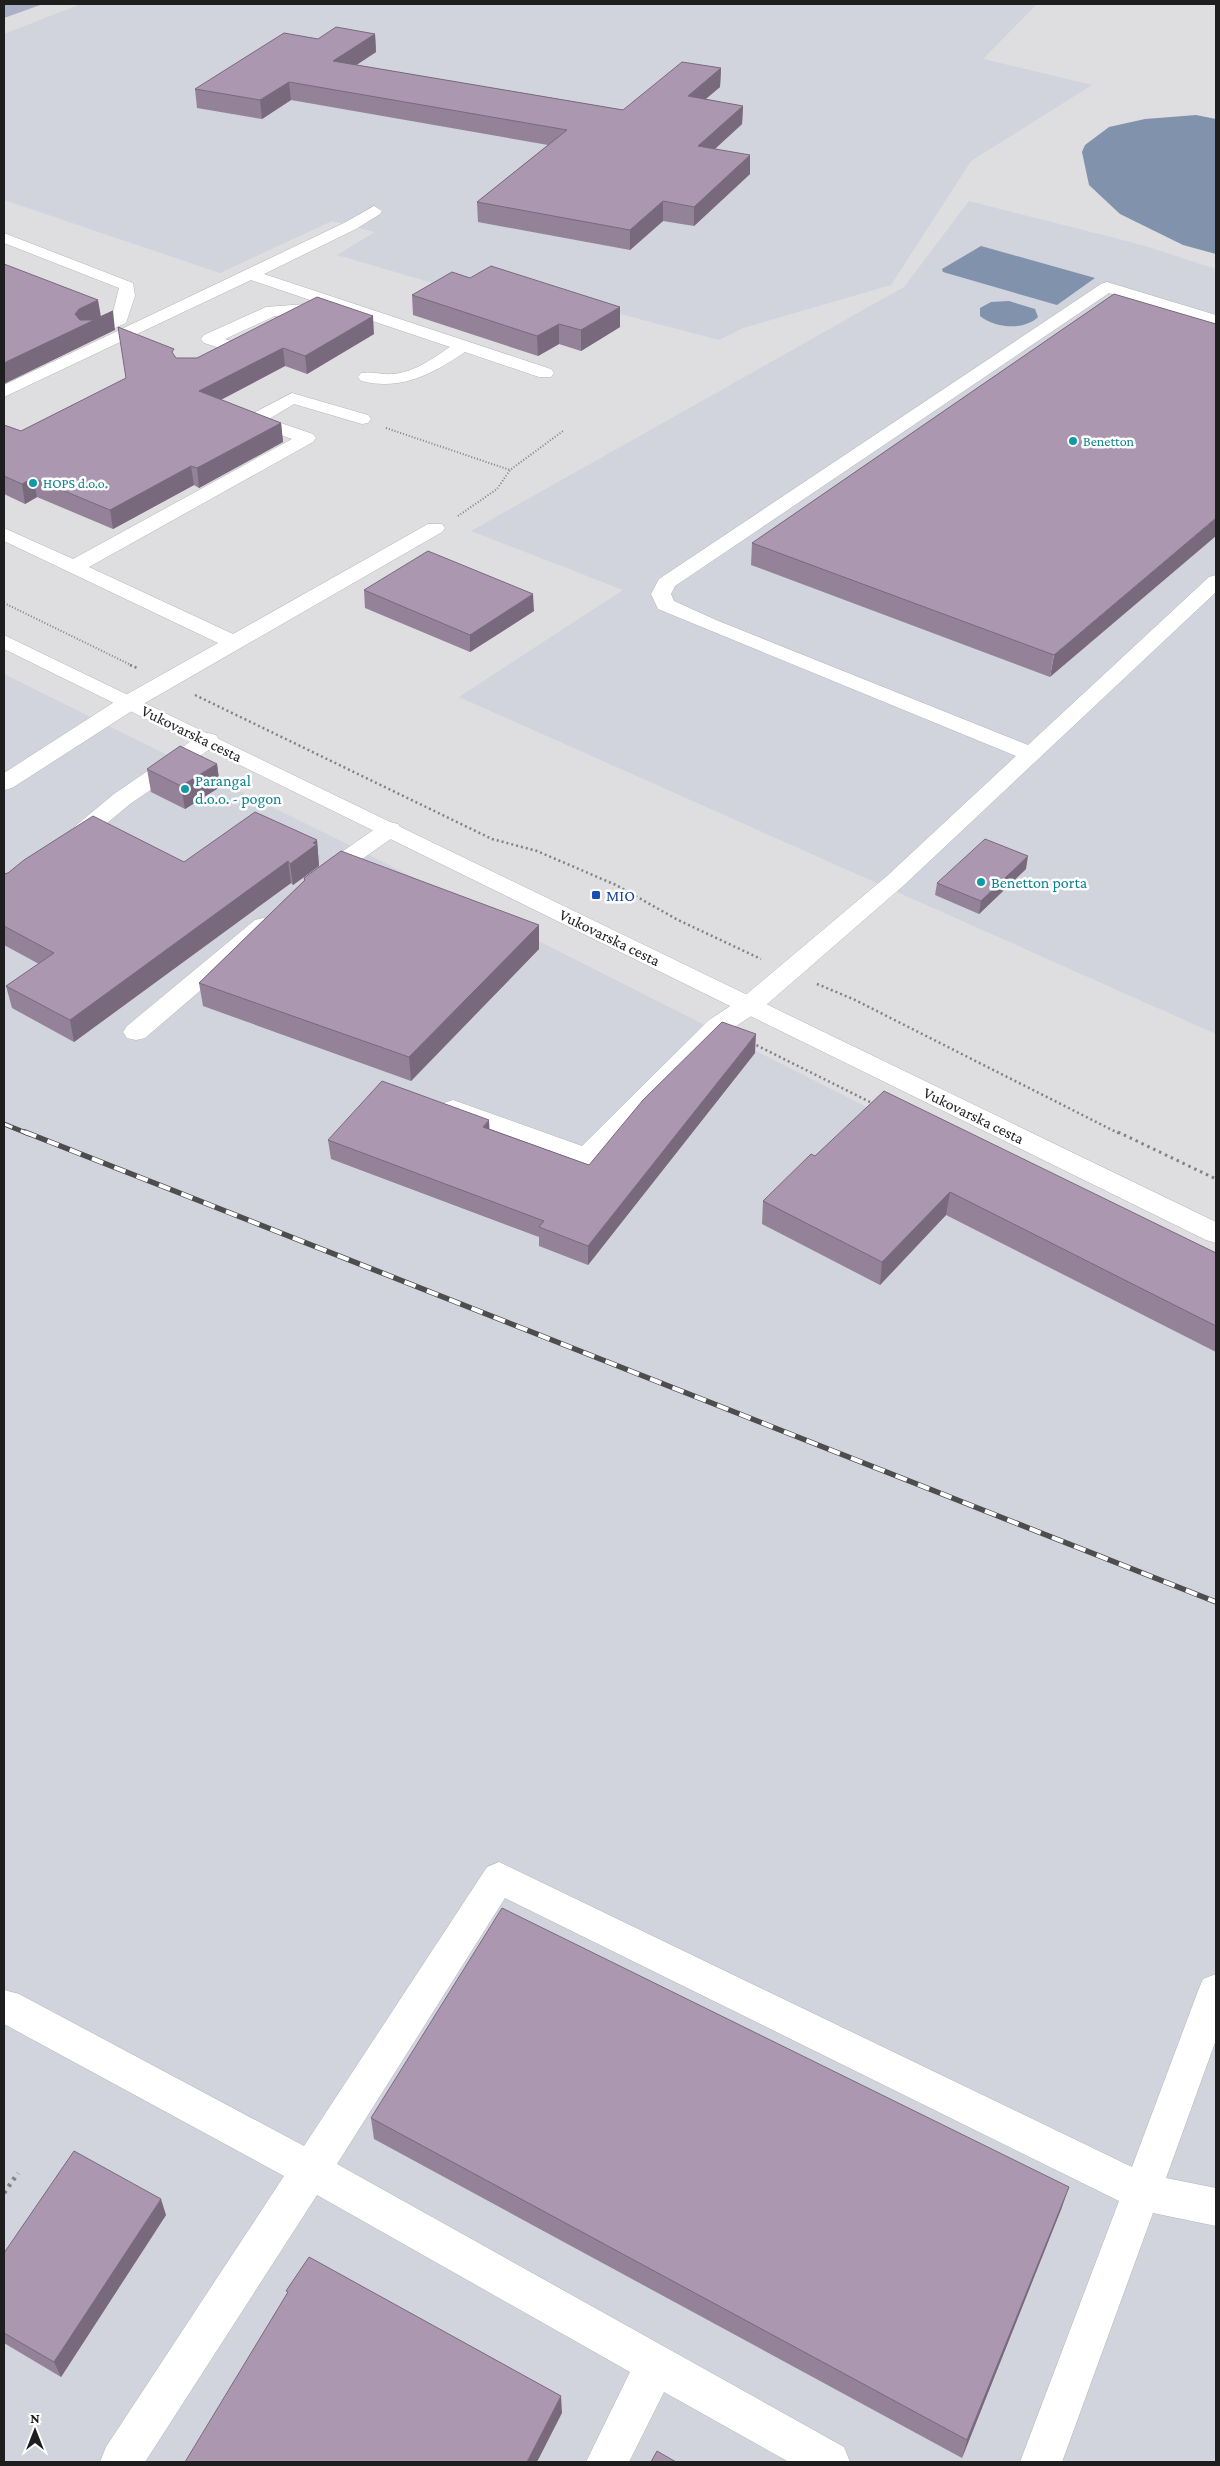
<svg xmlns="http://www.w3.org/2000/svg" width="1220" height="2466" font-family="'Crimson Pro',serif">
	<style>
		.built { fill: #d1d3dd }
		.green { fill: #aab0c6 }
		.water { fill: #8192ac }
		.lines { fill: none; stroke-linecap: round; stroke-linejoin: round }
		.minor-casing { stroke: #b6b6b9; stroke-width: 1 }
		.major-casing { stroke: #b6b6b9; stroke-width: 1 }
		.path-far3 { stroke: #828284; stroke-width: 2; stroke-dasharray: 1 2; stroke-linecap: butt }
		.path-far2 { stroke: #828284; stroke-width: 2.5; stroke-dasharray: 2 3; stroke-linecap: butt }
		.path-far1 { stroke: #828284; stroke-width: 3; stroke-dasharray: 2.5 4; stroke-linecap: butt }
		.path { stroke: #828284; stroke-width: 4.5; stroke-dasharray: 3 5; stroke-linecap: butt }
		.minor { fill: #fff; fill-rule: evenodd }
		.major { fill: #fff; fill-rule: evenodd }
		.rail-far1-casing { stroke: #4d4d4e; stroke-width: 5 }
		.rail-casing { stroke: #4d4d4e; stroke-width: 5.5 }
		.rail-far1 { stroke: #fff; stroke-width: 3; stroke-dasharray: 9; stroke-linecap: butt }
		.rail { stroke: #fff; stroke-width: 4; stroke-dasharray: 12; stroke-linecap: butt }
		.wall { fill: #948298 }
		.shaded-wall { fill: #786a7c }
		.building { fill: #ac97b1; stroke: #786a7c }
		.culture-dot { fill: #0f9aa8; stroke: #fff; stroke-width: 2 }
		.transit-dot { fill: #1a4fb4; stroke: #fff; stroke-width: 2 }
		.labels { text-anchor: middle; stroke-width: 5; stroke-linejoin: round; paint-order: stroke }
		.far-culture-label { font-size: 14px; fill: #0d838f; stroke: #fff; text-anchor: start }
		.street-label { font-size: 16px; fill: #1e1e1f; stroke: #fff }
		.culture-label { font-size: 16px; fill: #0d838f; stroke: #fff; text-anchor: start }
		.transit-label { font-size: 16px; fill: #164399; stroke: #fff; text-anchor: start }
	</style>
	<rect width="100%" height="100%" fill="#dedee1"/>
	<!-- built -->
	<path class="built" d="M81,4H1037L983,59L1092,85L971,161L891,285L743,328L719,340L487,279L447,287L337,255L375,232L332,221L220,273L4,200V34Z
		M969,201L1142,245L1216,269V1034L459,697L623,590L471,531L904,287Z
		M4,674L359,850L1216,1284V2462H4Z"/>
	<!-- green -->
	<path class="green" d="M4,4H43L4,18Z"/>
	<!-- water -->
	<path class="water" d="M1196,115L1216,119V254L1183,245L1120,214L1089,185L1082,152L1085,145L1109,127L1145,119Z
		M981,246L1095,278L1057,305L943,272L942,269Z
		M1009,301L1035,309L1038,317C1024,331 994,328 980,316V308L991,302Z"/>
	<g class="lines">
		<!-- minor casing -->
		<g class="minor-casing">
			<path id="minor" d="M374,206L382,211L380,214L356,229L264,274L551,369L554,373L551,377H539L465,352C432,374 402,391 361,381L358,377L361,373C371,371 382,375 392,374C414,373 433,358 450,347L328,306L309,314L275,316L225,339L241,344L244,348C237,357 217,365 206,363L203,359L206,355L220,348L204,343L201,339L204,335L266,307L306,304L313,301L251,280L4,397V385L344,223Z
				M4,233L133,283L135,296L126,323L95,337H83L80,333L83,329L112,316L119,288L4,243Z
				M1107,282L1216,315V325L1109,293L675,586L671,594L674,601L716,620L1028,745L1209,577L1216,575V592L903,886L759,1011L727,1032L595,1163L586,1166L577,1163L444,1115L440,1109L444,1103L453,1100L582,1146L709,1020L741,999L887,876L1016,756L658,609L651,594L659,579L1101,284Z
				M292,393L368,415L371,419L368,423L362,424L294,404L269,419L313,434L316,438L313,442L89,567L233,634L428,524H442L445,528L442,532L138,707L12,788L4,790V773L122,697L218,643L4,541V528L73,559L292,439L248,424L245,420L248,416Z
				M208,733L216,735L219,740L216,745L130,804L77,848L69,850L61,848L58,843L61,838L114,794L200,735Z
				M390,822L398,824L401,829L398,834L329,882L321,884L313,882L309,877L313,872L382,824Z
				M263,918L271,920L275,925L271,930L145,1038L136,1040L127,1038L123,1032L127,1026L255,920Z
				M499,1862L1132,2167L1198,1991L1203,1979L1216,1974V2040L1166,2178L1216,2188V2226L1153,2213L1062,2462H1020L1119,2201L505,1898L337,2164L844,2447L850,2462H789L664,2392L629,2462H586L630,2372L317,2195L145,2462H100L106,2447L284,2176L4,2024V1990L19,1994L304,2146L487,1867Z"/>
		</g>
		<!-- major casing -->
		<g class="major-casing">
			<path id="major" d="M4,635L1216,1222V1243L1206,1240L4,649Z"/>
		</g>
		<!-- path-far3 -->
		<path class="path-far3" d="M386,428L510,470
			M458,516L497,489L510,470L563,431
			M4,603L133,666"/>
		<!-- path-far2 -->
		<path class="path-far2" d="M130,665L137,668
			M195,695L492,839L537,851L616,885L678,920L761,959
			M817,984L853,999L1120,1134
			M752,1043L874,1104"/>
		<!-- path-far1 -->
		<path class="path-far1" d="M1118,1132L1216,1179"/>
		<!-- path -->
		<path class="path" d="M4,2193L18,2173"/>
		<!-- minor -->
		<use href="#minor" class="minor"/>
		<!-- major -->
		<use href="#major" class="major"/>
		<!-- rail-far1 casing -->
		<g class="rail-far1-casing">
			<path id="rail-far1" d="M4,1124L29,1134"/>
		</g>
		<!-- rail casing -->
		<g class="rail-casing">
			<path id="rail" d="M25,1132L1216,1602"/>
		</g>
		<!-- rail-far1 -->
		<use href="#rail-far1" class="rail-far1"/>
		<!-- rail -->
		<use href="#rail" class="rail"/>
	</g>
	<!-- wall -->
	<path class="wall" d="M375,34L376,52L356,65L623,110L721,68L720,87L705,99L743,106L742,124L715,149L750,174L694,226L663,221L630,250L478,222L477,202L548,145L291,100L262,119L197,108L195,89L318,39Z
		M1114,294L1050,677L751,565L752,543Z
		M412,295L620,327L581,351L559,344L538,356L413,315Z
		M374,334L307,374L285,366L221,400L281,423L283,442L199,488L194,485L113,529L37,497L25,504L4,494V425L21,431L174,356L176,358H197Z
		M364,590L534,611L470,652L365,608Z
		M217,764L220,787L185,809L151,792L147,769Z
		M317,840L319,866L293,885L291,883L74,1042L12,1008L6,986L39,964L4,945V874L184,862Z
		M1026,869L979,914L935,895L937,883Z
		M304,878L539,925V949L411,1081L203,1006L199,983L304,881Z
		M755,1053L588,1265L539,1246V1237L331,1159L328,1140L490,1129L589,1165Z
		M815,1156L1216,1253V1352L946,1215L880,1285L762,1224L763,1201Z
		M371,2118L1062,2207L962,2458L374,2139Z
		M166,2215L61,2377L4,2343V2253Z"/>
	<!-- shaded-wall -->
	<path class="shaded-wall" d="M375,34L376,52L334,80L333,61Z
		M721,68L720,87L687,115L688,96Z
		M289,82L291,100L262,119L260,100Z
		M743,106L742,124L697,165L698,146Z
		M750,155V174L694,226V207Z
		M663,201V221L630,250V230Z
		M98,300L101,317L113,311L115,330L4,384V363L75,314L79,309Z
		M620,307V327L581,351V330Z
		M373,316L374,334L307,374L305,356Z
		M559,324V344L538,356L537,336Z
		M283,348L285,366L201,410L199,391Z
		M281,423L283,442L199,488L197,468Z
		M191,466L194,485L113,529L110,510Z
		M33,478L37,497L25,504L22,484Z
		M1216,518V536L1050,677L1054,655Z
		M533,594L534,611L470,652V635Z
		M217,764L220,787L185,809L181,786Z
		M317,840L319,866L293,885L290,864Z
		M1028,856L1026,869L979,914L981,901Z
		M288,861L291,883L74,1042L70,1020Z
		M539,925V949L411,1081L409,1057Z
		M756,1034L755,1053L588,1265V1246Z
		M489,1120L490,1138L483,1127Z
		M950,1192L946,1215L880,1285L882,1262Z
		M1069,2187L1062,2207L962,2458L967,2440Z
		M161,2199L166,2215L61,2377L54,2362Z
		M561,2396L562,2413L537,2462H527Z"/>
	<!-- building -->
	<path class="building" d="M336,27L375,34L333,61L623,110L682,62L721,68L688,96L743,106L698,146L750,155L694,207L663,201L630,230L477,202L567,130L289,82L260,100L195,89L284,33L318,39Z
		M4,264L98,300L79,309L75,314L80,320H93L113,311L4,363Z
		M491,266L620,307L581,330L559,324L537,336L412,295L452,272L470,278Z
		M1114,294L1216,324V518L1054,655L752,543Z
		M317,297L373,316L305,356L283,348L199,391L281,423L197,468L191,466L110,510L33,478L22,484L4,476V425L21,431L126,378L118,327L174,349L172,352L176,358H197Z
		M428,551L533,594L470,635L364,590Z
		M180,746L217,764L181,786L147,769Z
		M255,812L317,840L313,843L317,844L290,864L288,861L70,1020L6,986L54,953L4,926V874L8,873L24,860L93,816L184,862Z
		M985,839L1028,856L981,901L937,883Z
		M341,851L539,925L409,1057L199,983L305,880L304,878Z
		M722,1022L756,1034L588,1246L539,1227L544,1221L328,1140L382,1081L489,1120L483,1127L589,1165L643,1100Z
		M884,1091L1216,1253V1326L950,1192L882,1262L763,1201L811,1154L815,1156Z
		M502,1908L1069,2187L967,2440L371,2118Z
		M74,2151L161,2199L54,2362L4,2333V2253Z
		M309,2257L561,2396L527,2462H185L288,2292L286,2291Z
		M657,2451L676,2462H651Z"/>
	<!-- markers -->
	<g class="culture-dot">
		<circle cx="1073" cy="441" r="5"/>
		<circle cx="33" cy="483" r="5"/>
		<circle cx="185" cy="789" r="5"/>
		<circle cx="981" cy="882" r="5"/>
	</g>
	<rect class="transit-dot" x="591" y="890" width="10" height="10" rx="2.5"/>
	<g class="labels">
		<!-- far-culture labels -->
		<g class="far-culture-label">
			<text x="1083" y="446">Benetton</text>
			<text x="43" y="488">HOPS d.o.o.</text>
		</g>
		<!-- street labels -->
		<g class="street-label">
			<text transform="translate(192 733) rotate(26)" y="6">Vukovarska cesta</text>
			<text transform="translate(610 937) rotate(26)" y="6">Vukovarska cesta</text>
			<text transform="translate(974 1115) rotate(26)" y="6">Vukovarska cesta</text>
		</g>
		<!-- culture labels -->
		<g class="culture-label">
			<text x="195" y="786">Parangal<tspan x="195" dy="18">d.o.o. - pogon</tspan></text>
			<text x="991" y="888">Benetton porta</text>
		</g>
		<!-- transit labels -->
		<g class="transit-label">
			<text x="606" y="901">MIO</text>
		</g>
	</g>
	<!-- border -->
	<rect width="1220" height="2466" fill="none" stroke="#1e1e1f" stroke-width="10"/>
	<!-- north arrow -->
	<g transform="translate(35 2431)" stroke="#ffffff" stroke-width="4" paint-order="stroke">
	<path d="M0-4L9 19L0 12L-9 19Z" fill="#1e1e1f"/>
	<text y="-8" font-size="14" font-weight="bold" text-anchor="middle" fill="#1e1e1f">N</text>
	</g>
</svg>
